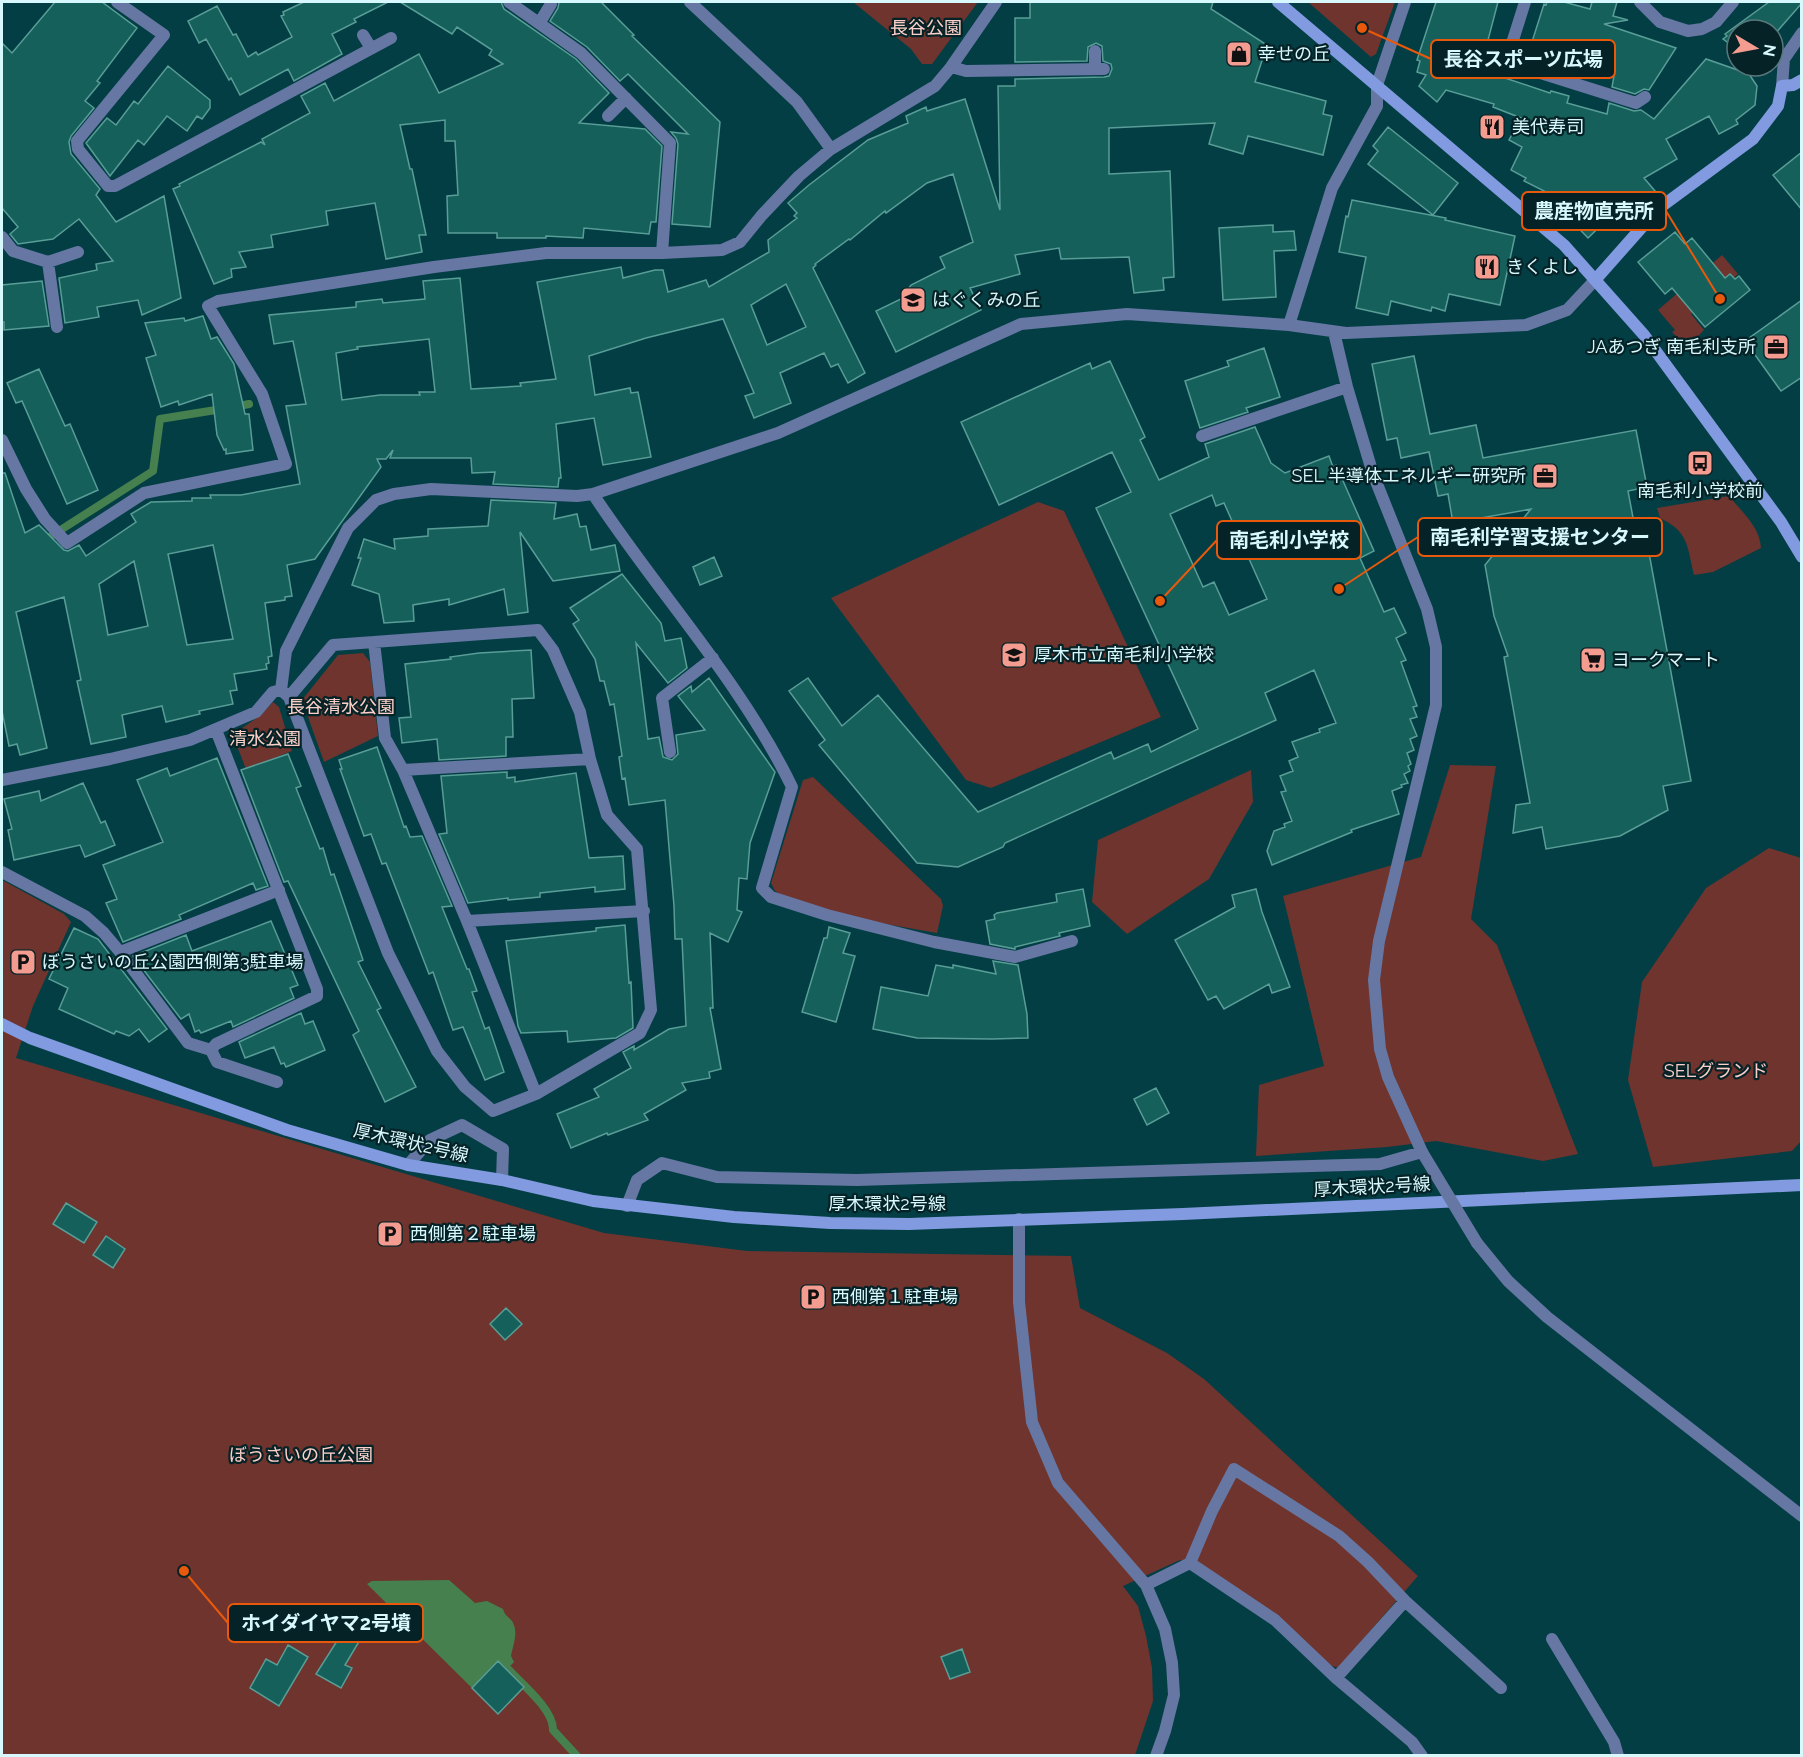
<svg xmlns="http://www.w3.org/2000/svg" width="1803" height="1757" font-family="Raleway,'Noto Sans JP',sans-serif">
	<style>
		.green { fill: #6e342d }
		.water { fill: #46804f }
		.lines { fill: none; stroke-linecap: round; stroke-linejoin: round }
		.stream { stroke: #46804f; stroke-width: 8 }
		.building { fill: #16605b; stroke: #599d97; stroke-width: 1.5; fill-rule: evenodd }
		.street { stroke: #6677a3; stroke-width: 12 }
		.secondary { stroke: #819ae0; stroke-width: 12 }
		.street-bridge { stroke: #6677a3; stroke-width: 12 }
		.labels { text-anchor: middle; stroke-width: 4.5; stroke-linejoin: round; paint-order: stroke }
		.park-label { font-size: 18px; fill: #fcd0c9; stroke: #052226 }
		.poi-label { font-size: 18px; fill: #d7f8fd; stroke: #052226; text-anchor: start }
		.street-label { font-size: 18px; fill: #d7f8fd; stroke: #052226 }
		.leader { fill: none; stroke: #e8590c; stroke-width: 2 }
		.callout-dot { fill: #e8590c; stroke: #052226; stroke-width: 2 }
		.callout { fill: #052226; stroke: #e8590c; stroke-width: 2 }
		.callout-label { font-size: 20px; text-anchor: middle; font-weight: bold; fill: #d7f8fd }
	</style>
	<rect width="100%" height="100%" fill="#033e45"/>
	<!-- green -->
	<path class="green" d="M853,2H978L932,64H922L911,49Z
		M1308,2H1395L1376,54L1371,57Z
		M1722,255L1738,274L1691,314L1704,330L1687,348L1672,332L1675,330L1658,310Z
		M1729,496C1742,512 1760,527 1761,548L1713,572L1694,575C1687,546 1689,532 1660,518L1657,508Z
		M1038,502L1064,511L1161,717L991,788L966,780L831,598Z
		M363,653L370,662L378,736L324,762L302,700L338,655Z
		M273,702L279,707L292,751L246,769L235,741L238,731L261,715Z
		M1450,765L1496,766L1471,919L1497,945L1578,1154L1543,1161L1436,1141L1387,1147L1256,1156L1259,1085L1324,1066L1283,896L1421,857Z
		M1251,770L1253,802L1209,879L1127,934L1092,902L1098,840Z
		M813,777L941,899L943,906L937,933L863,920L788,899L775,891L771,883L803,780Z
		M1769,848L1801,858V1141L1792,1151L1653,1167L1628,1080L1642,982L1706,888Z
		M2,880L64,914L71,922L33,1006L16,1058L604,1233L747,1251L1071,1256L1080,1308L1167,1353L1204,1379L1418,1576L1338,1668L1330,1665L1204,1566L1180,1560L1123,1586L1138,1606L1146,1636L1152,1668L1153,1701L1135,1755H2Z"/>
	<!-- water -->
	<path class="water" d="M449,1580L475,1603L487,1601L503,1609C505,1616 508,1616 512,1621C519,1632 513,1645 511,1656L514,1662L507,1669L498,1661L472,1688L367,1584L372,1581Z"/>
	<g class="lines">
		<!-- stream -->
		<path class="stream" d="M234,407L249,404
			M42,537L48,538L153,471L160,419L222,409
			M508,1669C521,1683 554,1710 553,1730L577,1756"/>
	</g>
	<!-- building -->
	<path class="building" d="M55,2H102L137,28L97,81L100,83L85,101L94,108L71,136L69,142L71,154L100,189L96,195L116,222L164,196L181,298L142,315L138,300L97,307L99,317L65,323L59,278L97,270L96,264L113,261L79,219L53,239L18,244L10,234L18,227L2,208V43L12,53Z
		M304,2H388L354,19L356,22L332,34L342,54L294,81L288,69L240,95L231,78L229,80L206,39L199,43L188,21L217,6L233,35L236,34L248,57L256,52L258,55L292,37L281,16L284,15L283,12Z
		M400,2H501L504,9L576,59L609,93L579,123L645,129L662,146L656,222H651L649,234L584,228L583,238L546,236V238H497V233H448L447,196L458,195L455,141H445V120L400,125L410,169H412L426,235H419L422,252L386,259L375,203L326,211L328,225L271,235L273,247L239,252L246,267L231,269L232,277L214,284L173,189L180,186L179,184L261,142L265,145L262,139L310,113L301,96L325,83L334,101L419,54L439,93L503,64L489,55L492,50L457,27L452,34Z
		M559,2H601L634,35L632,36L720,122L710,227L672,224L678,144L676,138L671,132L688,134L628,74L620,81L587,47L550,21L558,8Z
		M1030,2H1213L1211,9L1267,45L1255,82L1326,101L1323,114L1332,116L1323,155L1248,136L1243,154L1209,144L1215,123L1109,128V174L1170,171L1174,277L1163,278L1164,290L1134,293L1129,257L1061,259L1059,248L1015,255L1020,274L970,288L981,310L896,352L876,311L901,299L911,285L945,268L940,257L973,242L953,174L927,183L886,213L885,211L850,240L849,239L815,264L816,265L813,268L865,373L848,383L838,364L831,367L824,353L780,373L791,403L754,418L745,396L754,393L723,319L646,338L589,356L595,395L630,388L631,393L638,392L651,457L603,465L594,418L556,424L561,478H559L558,487L493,484L495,472L472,473L471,458H390L393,450L386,459H377L381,467L315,559L287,565L292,596L285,597V600L265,603L272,656L268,657L269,663L266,664L267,669L234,674L237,690L230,691L233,704L199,711L200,714L166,722L162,706L122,715L126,737L91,744L77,681L81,680L64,597L16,612L47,748L20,755L17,744L9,746L2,711V473H5L25,533L39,525L64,550L68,551L79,545L86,556L136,522L131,514L151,502L192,501V498H211L210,495H241L300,484L286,406L306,404L293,341L274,344L269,315L356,307V302L382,299L383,303L425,299L423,281L460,278L471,389L521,386L520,383L556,379L537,282L621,267L623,278L655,270H663L668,292L706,280L709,287L769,252L768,240L797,218L794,216L797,213L788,203L809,185L868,140L908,123L906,116L926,107L927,111L965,99L1000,210L998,86H1015V79L1104,77L1109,76L1112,69L1111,64L1103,61L1102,46L1096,43L1088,47L1087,61L1015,62V18H1030ZM786,284L806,327L767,345L751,305ZM429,339L435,392H419L420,395H380L342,400L336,353L358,349L357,347ZM213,545L233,639L187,645L168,554ZM134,561L148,626L108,635L99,584Z
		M1436,2H1498L1487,44L1472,41L1466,46L1468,54L1482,60L1480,67H1482L1481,70L1550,93L1551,91L1569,96L1567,103L1607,114L1609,103L1634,111L1641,110L1654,119L1706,59L1749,74L1757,86L1755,105L1736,120L1738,124L1719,134L1709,116L1666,139L1677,159L1644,178L1655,191L1635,207L1633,204L1620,214L1617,210L1588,238L1565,214L1574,206L1524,181L1526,178L1511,170L1522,147L1509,140L1521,118L1493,107L1494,104L1446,90L1437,102L1419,86L1426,75L1417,72L1420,61L1417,60Z
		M1547,2H1564L1590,9L1592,2H1617L1613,16L1628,20L1604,24L1676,48L1649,90L1644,89L1635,94L1612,87L1614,76L1562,63L1564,54L1531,45L1544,4L1546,5Z
		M1769,2H1802V3L1773,36V30H1737V49L1723,39L1727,36L1725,34Z
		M168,66L210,100V108L202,119L197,116L187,131L167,116L144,145L138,140L110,176L86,143L107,118L116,125L134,101L138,104Z
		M1388,127L1458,183L1433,215L1368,164L1378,151L1373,146Z
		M1802,152V210L1773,175Z
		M1352,200L1446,218L1445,220L1515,236L1500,305L1449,294L1445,311L1432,307L1431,311L1391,301L1388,315L1356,308L1366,257L1339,252L1346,216L1348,217Z
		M1273,225V232L1294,231L1296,250L1274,251L1276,297L1223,300L1219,228Z
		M1675,232L1685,244L1692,238L1725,278L1730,274L1735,279L1739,276L1750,290L1705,327L1672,288L1665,294L1638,262Z
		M42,281L49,326L4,330V322H2V285Z
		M1802,300V377L1781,391L1745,341Z
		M203,316L211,339L217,337L234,364L245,414H249L253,450L226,454V449L224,450L217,435L212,394L179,405L178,401L161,407L146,358L156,355L145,323L184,318L185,321Z
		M1264,348L1280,397L1246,408L1248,412L1200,428L1185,381L1229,366L1227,361Z
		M1414,356L1430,434L1476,425L1483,458L1636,430L1647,487L1628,491L1638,544L1647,542L1691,781L1663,786L1668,810L1620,836L1546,849L1542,827L1513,833L1516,805L1530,803L1504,657L1508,656L1494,616L1485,565L1531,509L1453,523L1448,494L1438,496L1429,452L1401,458L1397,438L1387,440L1372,364Z
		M1110,361L1145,437L1140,440L1159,480L1209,457L1205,444L1255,427L1271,463L1285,473L1329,456L1333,467L1336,465L1374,551L1360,558L1384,612L1394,608L1406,633L1396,638L1406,660L1401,662L1417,706L1413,707L1417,717L1410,719L1417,736L1410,739L1414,750L1407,753L1411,764L1408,766L1410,771L1404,774L1408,783L1401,785L1402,787L1392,791L1399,814L1351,830L1352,832L1272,865L1267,851L1274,831L1285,827L1284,824L1292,821L1281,792L1286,791L1280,776L1293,771L1289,761L1298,757L1292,742L1320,732L1319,729L1336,723L1314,670L1265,693L1276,720L1005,843L1003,847L958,867L917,863L819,745L825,740L789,691L808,678L842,726L878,695L978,812L1111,752L1114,759L1148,744L1151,752L1198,729L1096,508L1131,492L1112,452L999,505L961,422L1090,363L1092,369ZM1212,495L1216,506L1224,503L1267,599L1229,615L1214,582L1203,587L1170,514Z
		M39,369L65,426L70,424L98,490L67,504L22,401L16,403L7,383Z
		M491,500L556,503L554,519L577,514L580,527L586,526L591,550L615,545L620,571L553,581L520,532L528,612L508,615L504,589L449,605V599L413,605L414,621L384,623L379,594L352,585L361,558H358L364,539L395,549L394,539L428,536V529L488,526Z
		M714,557L722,576L700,585L693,567Z
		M622,574L661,623L665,641L681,638L687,668L668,683L636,643L648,739L659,737L663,757L672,760L678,754L676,735L705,730L678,696L691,686L692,692L709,678L775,772L750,843L747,879L739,878L737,910L742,912L728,942L710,933L713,1008H710L721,1069L709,1072L710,1078L682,1083L686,1090L644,1114L648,1120L608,1135L607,1133L571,1148L557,1114L599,1097L594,1089L631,1068L623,1052L634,1046V1050L669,1029L686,1026L682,939H675L674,906L665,800L629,805L625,778L622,779L619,757L622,756L614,704L610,705L604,681H600L595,659L573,624L579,620L570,608Z
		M531,650L534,698L512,699L513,737H506V756L439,760L437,739L402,743L399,718L411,717L405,664L451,659L450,657L479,653Z
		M377,747L404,827L406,826L410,837L422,836L452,906L442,907L467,969H469L477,991L472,992L485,1029L489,1027L504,1072L485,1080L463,1027L453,1030L433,972L429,974L386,863L382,864L371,834L364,836L340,769H342L339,760Z
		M288,754L301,786L296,788L320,849L323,848L331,875L334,874L363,960L358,962L381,1008L377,1010L416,1087L385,1102L353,1035L359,1031L288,881L284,882L241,770Z
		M217,758L268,886L256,890L253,883L179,915L181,919L123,942L106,903L117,899L103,865L163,842L137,780L167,768L170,776Z
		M507,772V778L515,777V782L576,773L589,858L623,856L625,889L595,892V887L540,893V897L508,900V898L468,903L439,834L447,833L441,776Z
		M83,783L101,823L105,821L115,845L85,857L80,845L14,860L8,830L12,829L4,799L39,791L41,801Z
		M1083,889L1090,926L1059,933L1060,936L1015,947V949L990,944L986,921L995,919L994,915L997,913L1057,902L1056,894Z
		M1256,889L1262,912L1290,987L1272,993L1269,984L1224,1009L1216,996L1208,1000L1175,940L1235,907L1232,895Z
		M271,921L298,985L290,988L294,998L233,1027L231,1021L201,1033L199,1030L195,1032L189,1014L181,1019L133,956L186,935L192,951Z
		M625,925L629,983L631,982L633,1028L616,1038L568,1042L567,1031L521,1033L518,1026L506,941L596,931V928Z
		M829,927L850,933L843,953L855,956L836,1022L802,1012L824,938H827Z
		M74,928L98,939L167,1029L149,1042L139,1029L129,1036L116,1031L114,1034L59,1009L68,988L49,979Z
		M993,961L1018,965L1027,1014L1028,1038L992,1039L917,1038L873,1029L881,987L928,996L936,965L953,968V965L996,974Z
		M301,1013L305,1024L313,1021L325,1050L286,1067L284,1063L281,1064L274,1047L245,1058L239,1042Z
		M1156,1088L1169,1113L1147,1125L1134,1099Z
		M66,1203L97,1222L84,1243L53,1224Z
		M106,1236L125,1249L113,1268L93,1255Z
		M506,1308L522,1324L505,1340L490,1324Z
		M344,1630L360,1640L345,1665L352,1668L341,1688L316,1674Z
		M288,1645L308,1657L279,1706L250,1688L266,1659L277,1665Z
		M962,1649L970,1672L950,1679L941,1657Z
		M498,1661L524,1687L498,1714L472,1688Z"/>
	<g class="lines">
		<!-- street -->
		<path class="street" d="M117,2L164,35L77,141L78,149L108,186H115L391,38
			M509,2L581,53L670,143L662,253
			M690,2L797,102L831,149
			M1640,2L1660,22L1688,31L1702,29L1716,22L1733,2
			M540,22L551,4
			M363,35L371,48
			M1474,49L1507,59L1531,70L1636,103L1645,97
			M1507,59L1525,2
			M951,67L966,71L1104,69
			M1095,69V51
			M1782,86L1784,59L1802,33
			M608,116L626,98
			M2,237L13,251L48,262L78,252
			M48,262L57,327
			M1289,325L1332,188L1377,106V85L1405,2
			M1202,436L1347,387
			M2,440L26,489L45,519L67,543L144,493L286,464L262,394L208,306L218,301L434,267L546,253H662L722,250L740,242L762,215L799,176L831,149L935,86L951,67L996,2
			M593,494C658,593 740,680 792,787L762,888L771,897L827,915L934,942L1015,957L1072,941
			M281,690L289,697L388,953L437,1051L465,1087L493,1111L536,1094L640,1033L651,1010L637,849L607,815L590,759L403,770L385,738L374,642
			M289,697L333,645L538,630L553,650L580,712L590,759
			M670,752L662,698L713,658
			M403,770L467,921L536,1094
			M2,780L110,759L190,740L256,712L273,692L281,690L286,651L348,528L376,500L394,494L431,489L577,496L593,494L778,433L1021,324L1127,314L1289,325L1346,333L1526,325L1567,310L1596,279
			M2,872L85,916L104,933L120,952L188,1043L211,1050L217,1062L277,1082
			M467,921L644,911
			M120,952L279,890
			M211,1050L216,1044L317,996V989L216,730
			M408,1165L430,1140L462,1125L503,1149L502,1180
			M627,1206L637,1180L662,1163L717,1177L857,1180L1380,1164L1422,1152L1388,1077L1380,1049L1374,980L1379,941L1436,705V647L1427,609L1373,474L1347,387L1334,332
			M1019,1219V1302L1032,1422L1058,1483L1146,1585L1165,1629L1172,1663L1174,1695L1165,1731L1156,1756
			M1477,1243L1508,1281L1547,1317L1802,1516
			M1190,1563L1212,1511L1234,1469L1339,1536L1368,1562L1405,1601L1501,1688
			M1146,1585L1190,1563L1275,1620L1336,1678L1412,1742L1422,1756
			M1552,1639L1614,1742L1618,1756
			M1336,1678L1405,1601"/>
		<!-- secondary -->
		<path class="secondary" d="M1278,2L1564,245L1644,335L1781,522L1802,557
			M1596,279L1658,209L1753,139L1778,106L1782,86L1793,85L1802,80
			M2,1024L30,1038L287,1130L408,1165L502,1180L593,1201L734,1217L830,1223L909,1224L1183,1214L1802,1185"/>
		<!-- street-bridge -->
		<path class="street-bridge" d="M1422,1152L1477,1243"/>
	</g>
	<!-- icons -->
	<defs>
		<g id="shop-square" transform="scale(1.35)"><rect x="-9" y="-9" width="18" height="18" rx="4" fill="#f59c91" stroke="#052226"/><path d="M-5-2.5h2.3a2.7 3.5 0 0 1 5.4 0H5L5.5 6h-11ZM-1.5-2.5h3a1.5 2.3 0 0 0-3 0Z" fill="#111"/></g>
		<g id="restaurant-square" transform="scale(1.35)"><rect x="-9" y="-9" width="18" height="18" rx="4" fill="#f59c91" stroke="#052226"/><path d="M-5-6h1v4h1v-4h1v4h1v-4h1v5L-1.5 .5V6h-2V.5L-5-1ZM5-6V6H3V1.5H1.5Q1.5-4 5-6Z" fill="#111"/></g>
		<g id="school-square" transform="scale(1.35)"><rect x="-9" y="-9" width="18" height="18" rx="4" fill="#f59c91" stroke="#052226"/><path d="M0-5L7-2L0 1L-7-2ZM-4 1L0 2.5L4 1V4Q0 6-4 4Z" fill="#111"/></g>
		<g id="office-square" transform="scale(1.35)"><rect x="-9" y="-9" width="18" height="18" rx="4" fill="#f59c91" stroke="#052226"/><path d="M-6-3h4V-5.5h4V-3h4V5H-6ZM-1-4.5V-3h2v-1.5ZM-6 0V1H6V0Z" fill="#111"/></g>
		<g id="bus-square" transform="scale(1.35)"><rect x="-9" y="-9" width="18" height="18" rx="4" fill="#f59c91" stroke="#052226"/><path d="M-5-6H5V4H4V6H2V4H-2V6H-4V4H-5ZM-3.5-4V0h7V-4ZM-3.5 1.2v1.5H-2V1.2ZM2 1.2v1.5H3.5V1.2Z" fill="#111"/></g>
		<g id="supermarket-square" transform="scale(1.35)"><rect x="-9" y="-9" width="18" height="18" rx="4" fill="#f59c91" stroke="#052226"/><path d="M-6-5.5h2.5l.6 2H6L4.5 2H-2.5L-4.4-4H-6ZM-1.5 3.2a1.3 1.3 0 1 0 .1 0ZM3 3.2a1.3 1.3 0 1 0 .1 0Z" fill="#111"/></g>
		<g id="parking-square" transform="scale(1.35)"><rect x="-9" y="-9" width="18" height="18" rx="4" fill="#f59c91" stroke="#052226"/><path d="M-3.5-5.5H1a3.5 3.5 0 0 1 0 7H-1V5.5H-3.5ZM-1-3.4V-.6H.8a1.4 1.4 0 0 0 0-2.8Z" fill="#111"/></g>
	</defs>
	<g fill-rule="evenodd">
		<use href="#shop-square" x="1239" y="54"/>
		<use href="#restaurant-square" x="1492" y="127"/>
		<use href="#restaurant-square" x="1487" y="267"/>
		<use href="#school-square" x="913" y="300"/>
		<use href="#office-square" x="1776" y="347"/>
		<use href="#bus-square" x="1700" y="463"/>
		<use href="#office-square" x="1545" y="476"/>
		<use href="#school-square" x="1014" y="655"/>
		<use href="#supermarket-square" x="1593" y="660"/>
		<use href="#parking-square" x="23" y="962"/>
		<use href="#parking-square" x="390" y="1234"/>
		<use href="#parking-square" x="813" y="1297"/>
	</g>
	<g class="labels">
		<!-- park labels -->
		<g class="park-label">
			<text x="926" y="34">長谷公園</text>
			<text x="341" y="713">長谷清水公園</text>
			<text x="265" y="745">清水公園</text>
			<text x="1716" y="1077">SELグランド</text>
			<text x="301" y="1461">ぼうさいの丘公園</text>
		</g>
		<!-- poi labels -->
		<g class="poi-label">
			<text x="1258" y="60">幸せの丘</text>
			<text x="1512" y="133">美代寿司</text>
			<text x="1506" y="273">きくよし</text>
			<text x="932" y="306">はぐくみの丘</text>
			<text x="1756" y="353" text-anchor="end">JAあつぎ 南毛利支所</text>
			<text x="1526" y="482" text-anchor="end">SEL 半導体エネルギー研究所</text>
			<text x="1700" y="497" text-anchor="middle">南毛利小学校前</text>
			<text x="1034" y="661">厚木市立南毛利小学校</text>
			<text x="1612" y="666">ヨークマート</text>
			<text x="42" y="968">ぼうさいの丘公園西側第3駐車場</text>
			<text x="410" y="1240">西側第２駐車場</text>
			<text x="832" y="1303">西側第１駐車場</text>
		</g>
		<!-- street labels -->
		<g class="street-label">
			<text transform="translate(411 1143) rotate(13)" y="6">厚木環状2号線</text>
			<text transform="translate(1372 1187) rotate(-3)" y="6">厚木環状2号線</text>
			<text x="887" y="1210">厚木環状2号線</text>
		</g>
	</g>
	<!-- callouts -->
	<path class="leader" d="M1362 28L1431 59M1720 299L1666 211M1339 589L1418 537M1160 601L1217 540M184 1571L228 1623"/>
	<g class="callout-dot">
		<circle cx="1362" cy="28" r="6"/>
		<circle cx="1720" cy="299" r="6"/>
		<circle cx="1339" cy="589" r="6"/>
		<circle cx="1160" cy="601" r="6"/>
		<circle cx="184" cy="1571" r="6"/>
	</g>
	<g class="callout">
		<rect x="1431" y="40" width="184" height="38" rx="6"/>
		<rect x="1522" y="192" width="144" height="38" rx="6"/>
		<rect x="1418" y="518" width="244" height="38" rx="6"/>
		<rect x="1217" y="521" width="144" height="38" rx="6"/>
		<rect x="228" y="1604" width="195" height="38" rx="6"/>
	</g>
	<g class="callout-label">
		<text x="1523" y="66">長谷スポーツ広場</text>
		<text x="1594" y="218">農産物直売所</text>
		<text x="1540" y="544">南毛利学習支援センター</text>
		<text x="1289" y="547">南毛利小学校</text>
		<text x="326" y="1630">ホイダイヤマ2号墳</text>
	</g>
	<!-- border -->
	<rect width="1803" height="1757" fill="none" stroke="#d7f8fd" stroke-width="6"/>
	<!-- north arrow -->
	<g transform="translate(1755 48) rotate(100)"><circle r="28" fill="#052226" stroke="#59787c" stroke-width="1.5"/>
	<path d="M0-4.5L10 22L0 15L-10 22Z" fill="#f59c91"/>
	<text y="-9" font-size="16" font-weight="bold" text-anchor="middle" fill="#d7f8fd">N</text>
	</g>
</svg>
